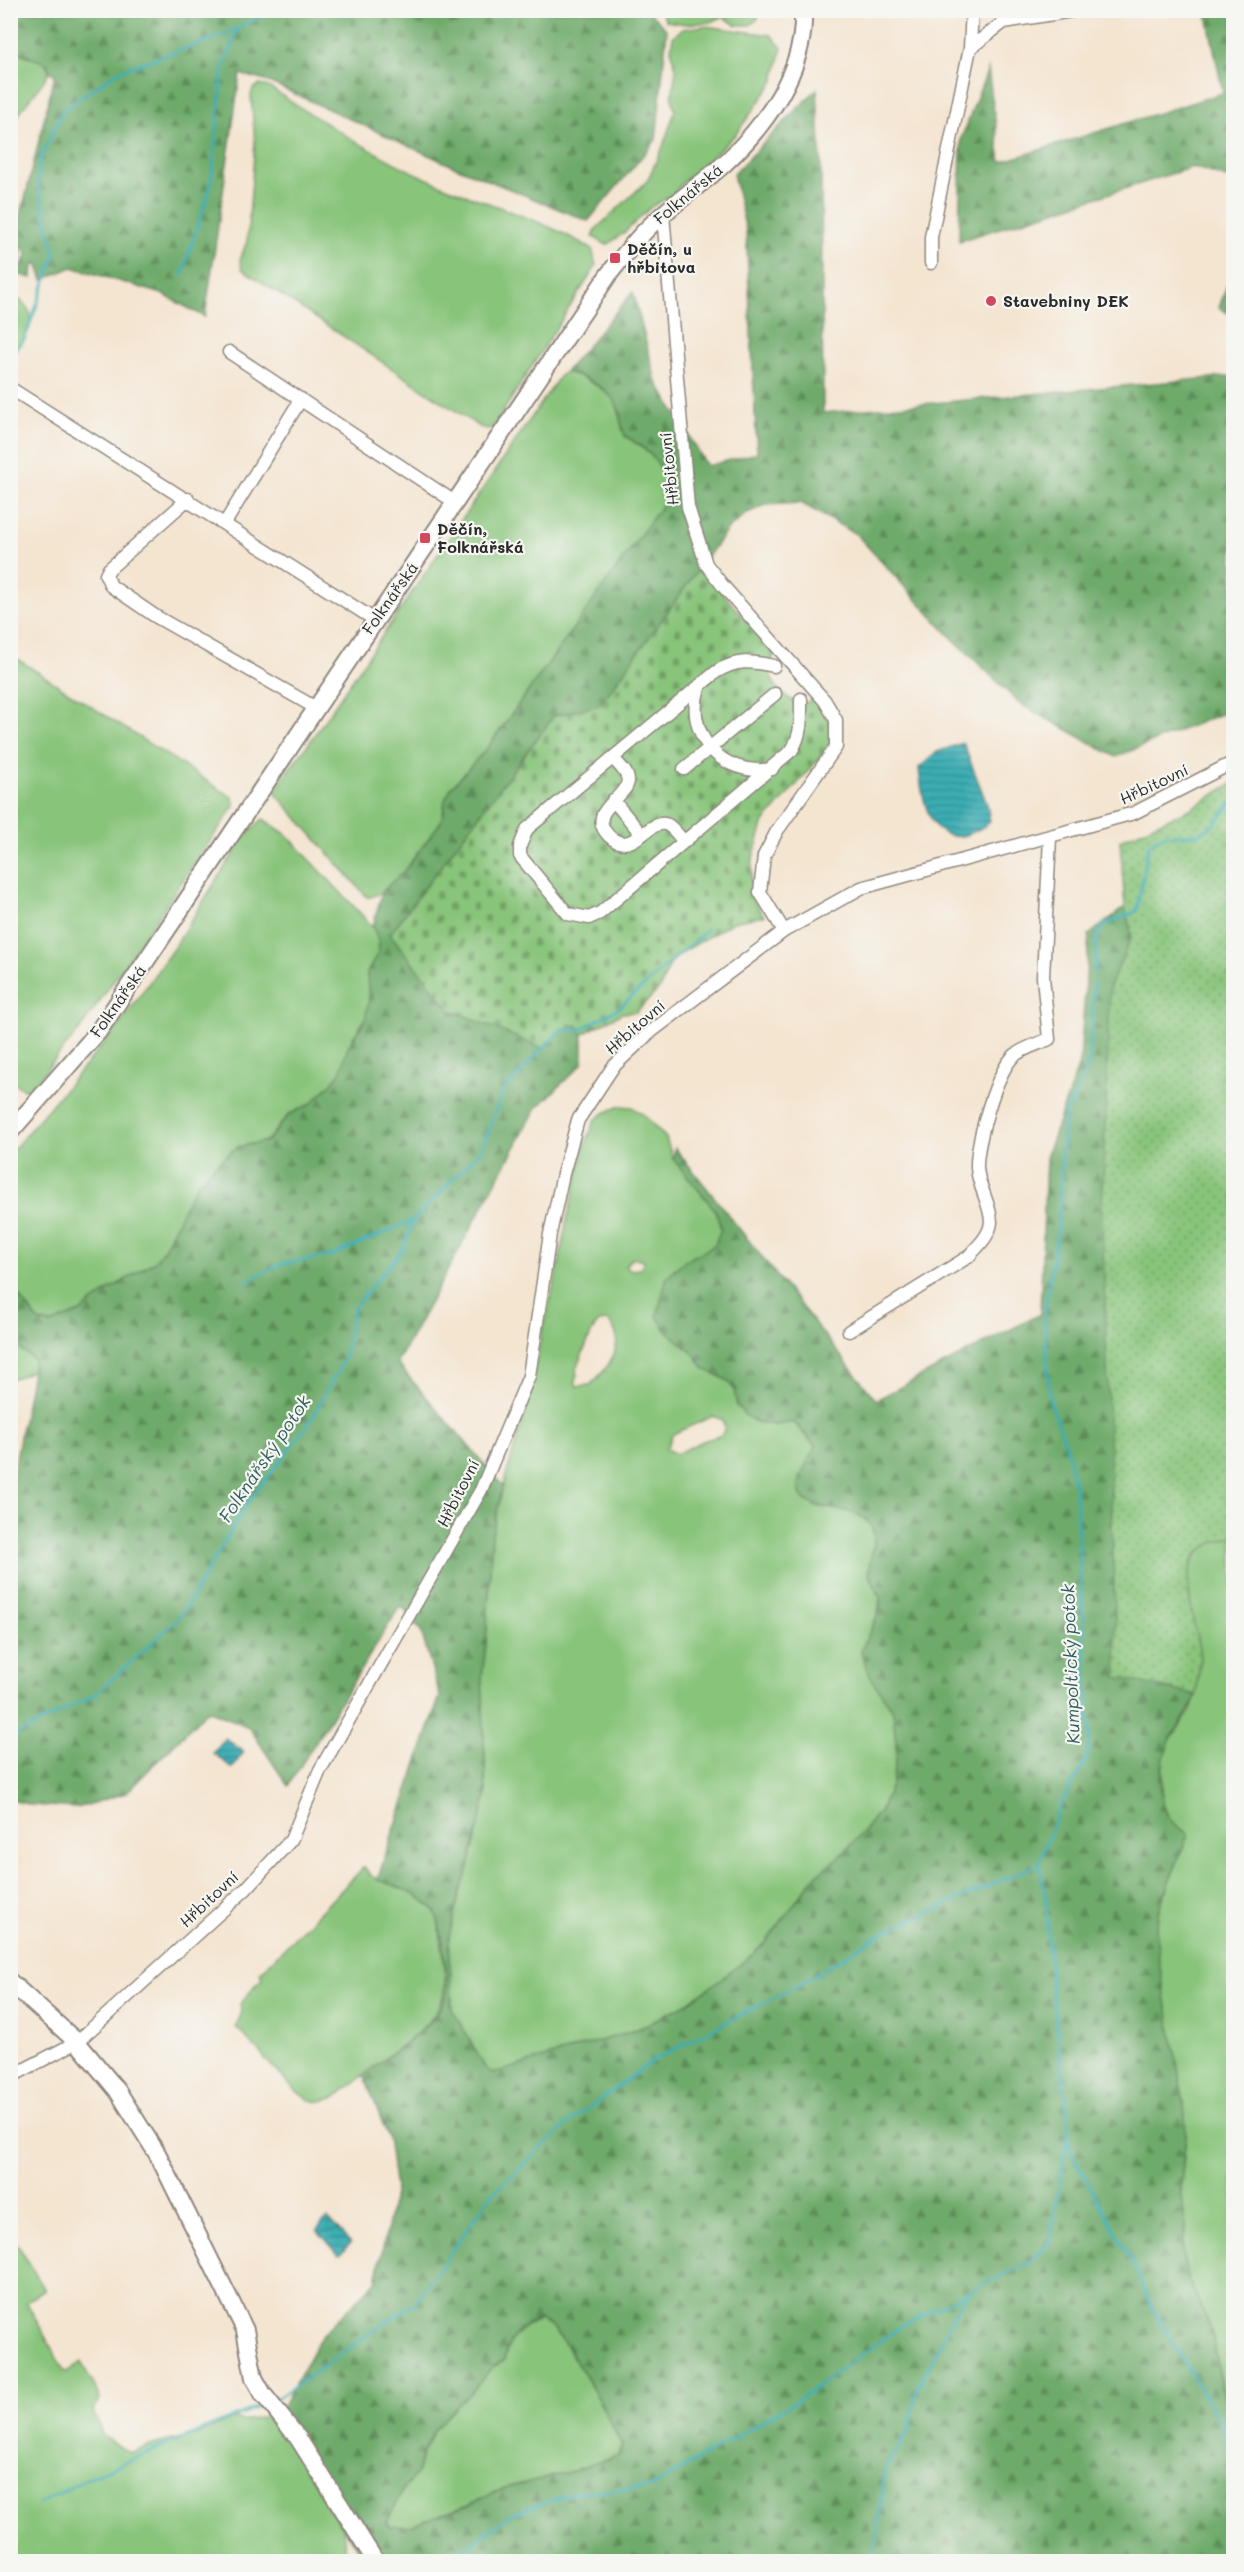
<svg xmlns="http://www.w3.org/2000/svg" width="1244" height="2572" font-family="Mali,sans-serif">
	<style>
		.grass { fill: #88c47a; stroke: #5a7852; stroke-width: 1.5; fill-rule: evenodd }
		.forest { fill: url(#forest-firs); stroke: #4c6a4a; stroke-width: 1.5; fill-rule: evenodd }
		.cemetery { fill: url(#cemetery-stones); stroke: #5a7852; stroke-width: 1.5 }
		.garden { fill: url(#garden-dots); stroke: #5a7852; stroke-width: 1.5 }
		.water { fill: url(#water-rules); stroke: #336c6f; stroke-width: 1.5 }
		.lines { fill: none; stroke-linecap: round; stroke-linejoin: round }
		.stream { stroke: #3badb3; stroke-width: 3 }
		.street-casing { stroke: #90887e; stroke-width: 15 }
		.secondary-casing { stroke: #90887e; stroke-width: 20 }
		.street { stroke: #fff; stroke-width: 12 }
		.secondary { stroke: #fff; stroke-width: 16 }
		.poi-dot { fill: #d1495b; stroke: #f6f6f2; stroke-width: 2 }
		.labels { text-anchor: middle; stroke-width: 4.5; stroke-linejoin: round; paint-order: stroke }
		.street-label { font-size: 16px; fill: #2b2b2b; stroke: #f6f6f2 }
		.poi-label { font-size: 16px; font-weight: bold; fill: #2b2b2b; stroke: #f6f6f2; text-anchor: start }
		.water-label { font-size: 18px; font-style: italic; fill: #315f61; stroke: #f6f6f2 }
	</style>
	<defs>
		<pattern id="forest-firs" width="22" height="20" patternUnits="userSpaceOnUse" patternTransform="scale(1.5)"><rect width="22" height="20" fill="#6eaa6a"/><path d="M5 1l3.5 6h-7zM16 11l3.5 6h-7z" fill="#5b8b57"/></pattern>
		<pattern id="cemetery-stones" width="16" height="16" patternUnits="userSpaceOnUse" patternTransform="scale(1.5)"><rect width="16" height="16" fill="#88c47a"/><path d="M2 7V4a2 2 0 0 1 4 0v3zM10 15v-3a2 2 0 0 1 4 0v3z" fill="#6f9f64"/></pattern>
		<pattern id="garden-dots" width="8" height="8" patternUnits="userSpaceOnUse" patternTransform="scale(1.5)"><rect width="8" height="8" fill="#88c47a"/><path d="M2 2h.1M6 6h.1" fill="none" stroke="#6f9f64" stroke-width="1.8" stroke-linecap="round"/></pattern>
		<pattern id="water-rules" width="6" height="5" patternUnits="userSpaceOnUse" patternTransform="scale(1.5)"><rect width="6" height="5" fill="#3badb3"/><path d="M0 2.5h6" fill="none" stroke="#328d92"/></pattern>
	</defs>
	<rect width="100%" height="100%" fill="#f6f6f2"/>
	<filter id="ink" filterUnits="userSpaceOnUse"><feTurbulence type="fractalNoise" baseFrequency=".0167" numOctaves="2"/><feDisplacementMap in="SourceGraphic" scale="12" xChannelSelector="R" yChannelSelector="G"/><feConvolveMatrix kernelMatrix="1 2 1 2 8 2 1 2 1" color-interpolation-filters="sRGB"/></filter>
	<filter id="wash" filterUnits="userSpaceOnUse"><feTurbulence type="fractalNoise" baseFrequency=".008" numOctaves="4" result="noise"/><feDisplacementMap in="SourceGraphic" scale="24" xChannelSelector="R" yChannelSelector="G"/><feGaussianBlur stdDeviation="1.35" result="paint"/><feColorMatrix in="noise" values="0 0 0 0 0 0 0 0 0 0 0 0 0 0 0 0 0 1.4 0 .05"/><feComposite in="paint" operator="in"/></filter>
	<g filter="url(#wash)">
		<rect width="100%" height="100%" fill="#f4e5d1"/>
		<!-- grass -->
		<path class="grass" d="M661,11H757L758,19L750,25H736L723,17L710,22L686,24L666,21Z
			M705,26L771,35L782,48L774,81L736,134L711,158L703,169L685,180L672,195L651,207L625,232L607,245L593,237L595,230L647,181L662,149L675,111L672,98L676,69L671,49L673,37L682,29Z
			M11,50L42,60L50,70C39,93 19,106 11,130Z
			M259,85L269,87C317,119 367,150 419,175C476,202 538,216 592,249L596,266L493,427L487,429L480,427L242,269L240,260L247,241L255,143L251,95L253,89Z
			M10,234L21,248V254L12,291C15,298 20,299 25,305C41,323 21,342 11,357Z
			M565,372C577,373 607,390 614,400C621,410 622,425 625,436C647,448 671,470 668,497L488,747C474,764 458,778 447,797C442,805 445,815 440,823C430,840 386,901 367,897L276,794L275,787L309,743L559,377Z
			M11,655L232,797L235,805L81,1028L30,1089C21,1090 17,1085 10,1079Z
			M263,819L286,834L373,927L379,942L378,953L367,973L369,1000L365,1020L353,1037L340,1073L332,1083L311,1104L289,1114L267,1141L237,1147L215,1165L198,1183L190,1196L164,1249L155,1261L109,1290L80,1312L50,1324L39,1321L11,1286V1152L117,1028L175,946L245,835Z
			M620,1106L632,1107L644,1115L666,1138L673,1159L716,1211L721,1229L715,1245L674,1269L667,1277L665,1291L689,1349L697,1357L698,1362L727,1380L734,1389L737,1406L756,1422L775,1425L793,1422L815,1446L811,1458L806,1464L814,1506L856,1512L869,1523L875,1535L869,1573L880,1597L878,1613L863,1647L893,1710L897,1754L892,1783L881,1809L863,1832L838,1858L815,1876L766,1942L744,1962L688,2003L636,2030L492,2074L486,2069L452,2009L449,1937L459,1895L468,1870L486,1796L482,1676L486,1644L492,1534L503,1486L528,1402L542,1331L558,1269L566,1223L585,1145L595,1120L604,1113ZM635,1258L644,1260L641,1269L630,1270L625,1266L630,1260ZM608,1321C629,1342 608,1369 590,1385L577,1386L575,1381L577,1374L576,1369L593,1329L599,1322ZM713,1416L721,1419L725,1427L722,1435L703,1441L676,1454L666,1449L673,1434Z
			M10,1317L20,1348L34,1360C35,1374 22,1375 11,1379Z
			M1230,1537H1233V2417L1222,2388L1212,2332L1186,2272L1183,2256L1185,2224L1181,2185L1186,2133L1159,1962L1156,1928L1159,1908L1188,1835L1168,1818L1162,1800L1163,1759L1169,1741L1190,1712L1196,1695L1200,1660L1191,1609L1188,1580L1190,1569L1196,1555L1207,1545Z
			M364,1867C372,1881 381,1879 395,1884C407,1888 424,1900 433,1909C439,1916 439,1931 441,1940C448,1983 451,2004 415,2035L337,2096C328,2100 319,2103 310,2100C293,2094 252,2042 236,2027L242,2012L240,2004L262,1978L260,1973Z
			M10,2232L45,2290L28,2301L27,2303L64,2371L67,2372L81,2362L99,2394L100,2399L93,2411L103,2436L128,2452H134L156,2444L197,2434L236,2418L243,2421L265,2417C292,2432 307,2468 321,2495C325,2503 334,2509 338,2517C344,2531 347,2548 341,2561H11Z
			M539,2320L552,2326L564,2342L601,2403L622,2446L619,2455L573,2471L505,2488L468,2505L410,2526L390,2527L387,2522L404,2488L418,2471L422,2454L434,2430L492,2367L504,2361C507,2342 519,2326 539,2320Z"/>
		<!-- forest -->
		<path class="forest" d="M10,11H648L667,30L656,140L588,221L446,163L269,82L240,74L205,317L162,294L72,267L43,280L37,263L33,265L32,278L16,274L27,256L26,251L15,240L55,74L49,72L48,64L11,50Z
			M1206,11H1233V180L1193,167L959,241L961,139L988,69L1001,162L1223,93Z
			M817,89L821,162L823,413L1233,376V709L1116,757L1020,704L949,635L856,534L801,503L766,505L747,513L727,530L600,705L554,716L390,934L449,1009L542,1048L561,1029L577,1025L583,1034V1063L536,1109L397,1363L503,1486L492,1534L486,1644L482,1676L486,1796L468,1870L459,1895L449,1937L452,2009L486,2069L492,2074L636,2030L688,2003L744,1962L766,1942L815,1876L838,1858L863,1832L881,1809L892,1783L897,1754L893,1710L873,1682L861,1653C865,1635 883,1616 880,1597C878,1588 869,1580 869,1572C868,1553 882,1541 869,1523C852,1501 790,1517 800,1480C803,1468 811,1458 815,1446L800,1428L793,1422L775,1425L756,1422L745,1415L737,1406L734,1389L727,1380L704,1369L697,1357L666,1330L657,1316L667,1277L683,1262L715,1245L721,1229L716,1211L673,1159L675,1148L876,1400L1040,1314L1046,1157L1080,1061L1089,935L1125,907L1132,936L1110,986L1117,1676L1196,1695C1188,1717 1177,1725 1169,1743C1160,1763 1157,1797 1168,1816C1171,1823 1182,1829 1188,1834L1159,1908L1156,1928L1159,1962L1184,2102L1186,2133L1181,2185L1185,2224L1183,2256L1186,2272L1212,2332L1222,2388L1233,2417V2561H368C353,2541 334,2520 322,2497C307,2470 294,2445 274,2422L321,2336L376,2281L395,2189L388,2137L364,2075C389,2054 423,2036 440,2008C443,2003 445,1996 446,1991C448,1977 442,1919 433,1909C418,1893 397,1886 377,1880L440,1696L421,1631L401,1605L288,1786L249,1727L208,1710L126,1793L77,1808L31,1805L11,1800V1486L32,1371L34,1360C30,1356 23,1352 20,1348C8,1331 11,1305 10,1286L39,1321L50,1324L80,1312L109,1290L155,1261L164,1249L190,1196L198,1183L215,1165L237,1147L267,1141L290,1114L311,1104L332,1083L340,1073L348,1047L365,1020L369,1000L367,973L378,953L379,942L373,927L382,892L405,870L440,823L444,814L445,800L451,788L488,747L668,497C671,470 647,448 625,436C620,426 621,414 616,404C610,390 580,373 565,372L633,292L656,381L707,466L757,453L746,230L733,174ZM539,2320L552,2326L564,2342L601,2403L622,2446L619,2455L573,2471L505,2488L468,2505L410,2526L390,2527L387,2522L404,2488L418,2471L422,2454L434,2430L475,2388L492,2367L504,2361C507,2342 519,2326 539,2320Z
			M1227,285H1233V316L1219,308Z"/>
		<!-- cemetery -->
		<path class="cemetery" d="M700,567L775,654L768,668C776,691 779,693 800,705L815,699C828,714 834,726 830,746L764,822L753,857L751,885L754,901L764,916L733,922L673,958L660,988L636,1012L622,1013L583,1034L577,1025L561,1029L542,1048L449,1009L390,934L554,716L600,705Z"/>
		<!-- garden -->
		<path class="garden" d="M1233,783L1234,1537C1227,1537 1222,1540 1216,1542C1167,1557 1198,1623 1200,1658C1200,1670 1197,1683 1196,1695L1117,1677L1102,1213L1110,986L1132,936L1125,907L1120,840L1190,809Z"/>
		<!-- water -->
		<path class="water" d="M963,743L987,804L990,822C937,861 923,813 919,768L937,752Z
			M225,1738L244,1752L232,1768L213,1753Z
			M327,2218L351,2243L339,2255L317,2230Z"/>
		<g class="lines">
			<!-- stream -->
			<path class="stream" d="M182,275L211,185L223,69L238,29
				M10,358L25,338L55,255L38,184L40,160L63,110L119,71L222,36L273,10
				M1095,973L1097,938L1102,926L1137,911L1148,847C1166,826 1179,840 1200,833C1215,828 1224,811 1234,799
				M246,1282L281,1264L331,1256L414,1220
				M10,1738L96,1694L180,1617L247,1504L310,1422L344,1359L353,1309L403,1249L414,1220L482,1149L503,1091L561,1029L580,1030L619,1008L707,930
				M1068,2140L1072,2154L1135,2267L1152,2308L1220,2422L1234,2460
				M276,2399L416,2302L491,2195L565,2126L654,2060L802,1983L884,1932L1039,1864
				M39,2504L90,2477L260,2406
				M447,2562L512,2514L573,2493L652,2487L798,2400L901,2326L970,2291
				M874,2562L885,2468L909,2431L916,2392L960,2304L971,2290L1031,2262L1050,2241L1067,2138L1069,2125L1051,1982L1046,1901L1039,1864L1060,1806L1086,1760L1090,1736L1076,1493L1066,1445L1050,1401L1044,1314L1058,1228L1064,1118L1089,1064L1094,983"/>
		</g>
	</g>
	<g filter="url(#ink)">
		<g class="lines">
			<!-- street casing -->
			<g class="street-casing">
				<path id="street" d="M970,48L1004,22L1078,10
					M663,214L688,507L706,564L723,586L825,701L836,720V747L777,831L764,856L760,892L784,931
					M931,263V237L970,48L972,10
					M229,352L456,503
					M10,388L375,620
					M188,499L109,569L106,575L111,586L155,616L316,708
					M225,523L301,399
					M774,666C751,661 737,659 716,672L527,829L520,846V856L568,914L589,918L600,913L792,750C802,733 801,718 801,699
					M700,685C682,733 722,778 772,769
					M613,758C618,764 628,772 628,781C626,799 585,811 609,836C633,859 649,816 668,825C674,829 679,836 684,842
					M684,769L775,694
					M613,800L642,835
					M849,1331L968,1257C977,1247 990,1236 991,1222C991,1205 978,1186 977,1168C976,1144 996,1071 1015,1055C1024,1048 1038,1044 1049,1039L1043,977L1050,838
					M10,2077L77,2042L246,1889L291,1840L320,1770L481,1490L529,1376L550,1234L563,1174L578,1120L613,1067L648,1034L784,931L861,888L1134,813L1234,762"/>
			</g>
			<!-- secondary casing -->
			<g class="secondary-casing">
				<path id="secondary" d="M10,1132L98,1032L609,274C621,259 633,243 647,229C671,205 699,186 724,164C766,125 806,70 803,10
					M10,1982L77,2042L117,2090L158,2155L245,2330L254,2378L263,2394L298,2438L376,2562"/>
			</g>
			<!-- street -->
			<use href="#street" class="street"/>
			<!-- secondary -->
			<use href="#secondary" class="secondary"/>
		</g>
	</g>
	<!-- markers -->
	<g class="poi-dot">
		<rect x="609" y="252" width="12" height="12" rx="3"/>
		<circle cx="991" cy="301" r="6"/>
		<rect x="419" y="532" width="12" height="12" rx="3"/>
	</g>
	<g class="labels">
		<!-- street labels -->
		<g class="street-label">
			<text transform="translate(688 194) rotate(-40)" y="6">Folknářská</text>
			<text transform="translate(669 469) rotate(-96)" y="6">Hřbitovní</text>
			<text transform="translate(390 598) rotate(-55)" y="6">Folknářská</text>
			<text transform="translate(1154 784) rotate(-25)" y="6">Hřbitovní</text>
			<text transform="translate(118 1001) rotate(-55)" y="6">Folknářská</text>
			<text transform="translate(635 1027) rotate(-41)" y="6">Hřbitovní</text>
			<text transform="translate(458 1493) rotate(-63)" y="6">Hřbitovní</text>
			<text transform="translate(209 1899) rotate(-43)" y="6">Hřbitovní</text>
		</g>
		<!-- poi labels -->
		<g class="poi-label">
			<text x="627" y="255">Děčín, u<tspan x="627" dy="18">hřbitova</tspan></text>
			<text x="1003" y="307">Stavebniny DEK</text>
			<text x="437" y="535">Děčín,<tspan x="437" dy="18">Folknářská</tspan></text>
		</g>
		<!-- water labels -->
		<g class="water-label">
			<text transform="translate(265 1459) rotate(-56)" y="6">Folknářský potok</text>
			<text transform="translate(1071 1664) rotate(-92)" y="6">Kumpoltický potok</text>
		</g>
	</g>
	<!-- margin -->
	<rect width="1244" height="2572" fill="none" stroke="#f6f6f2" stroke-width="36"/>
</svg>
